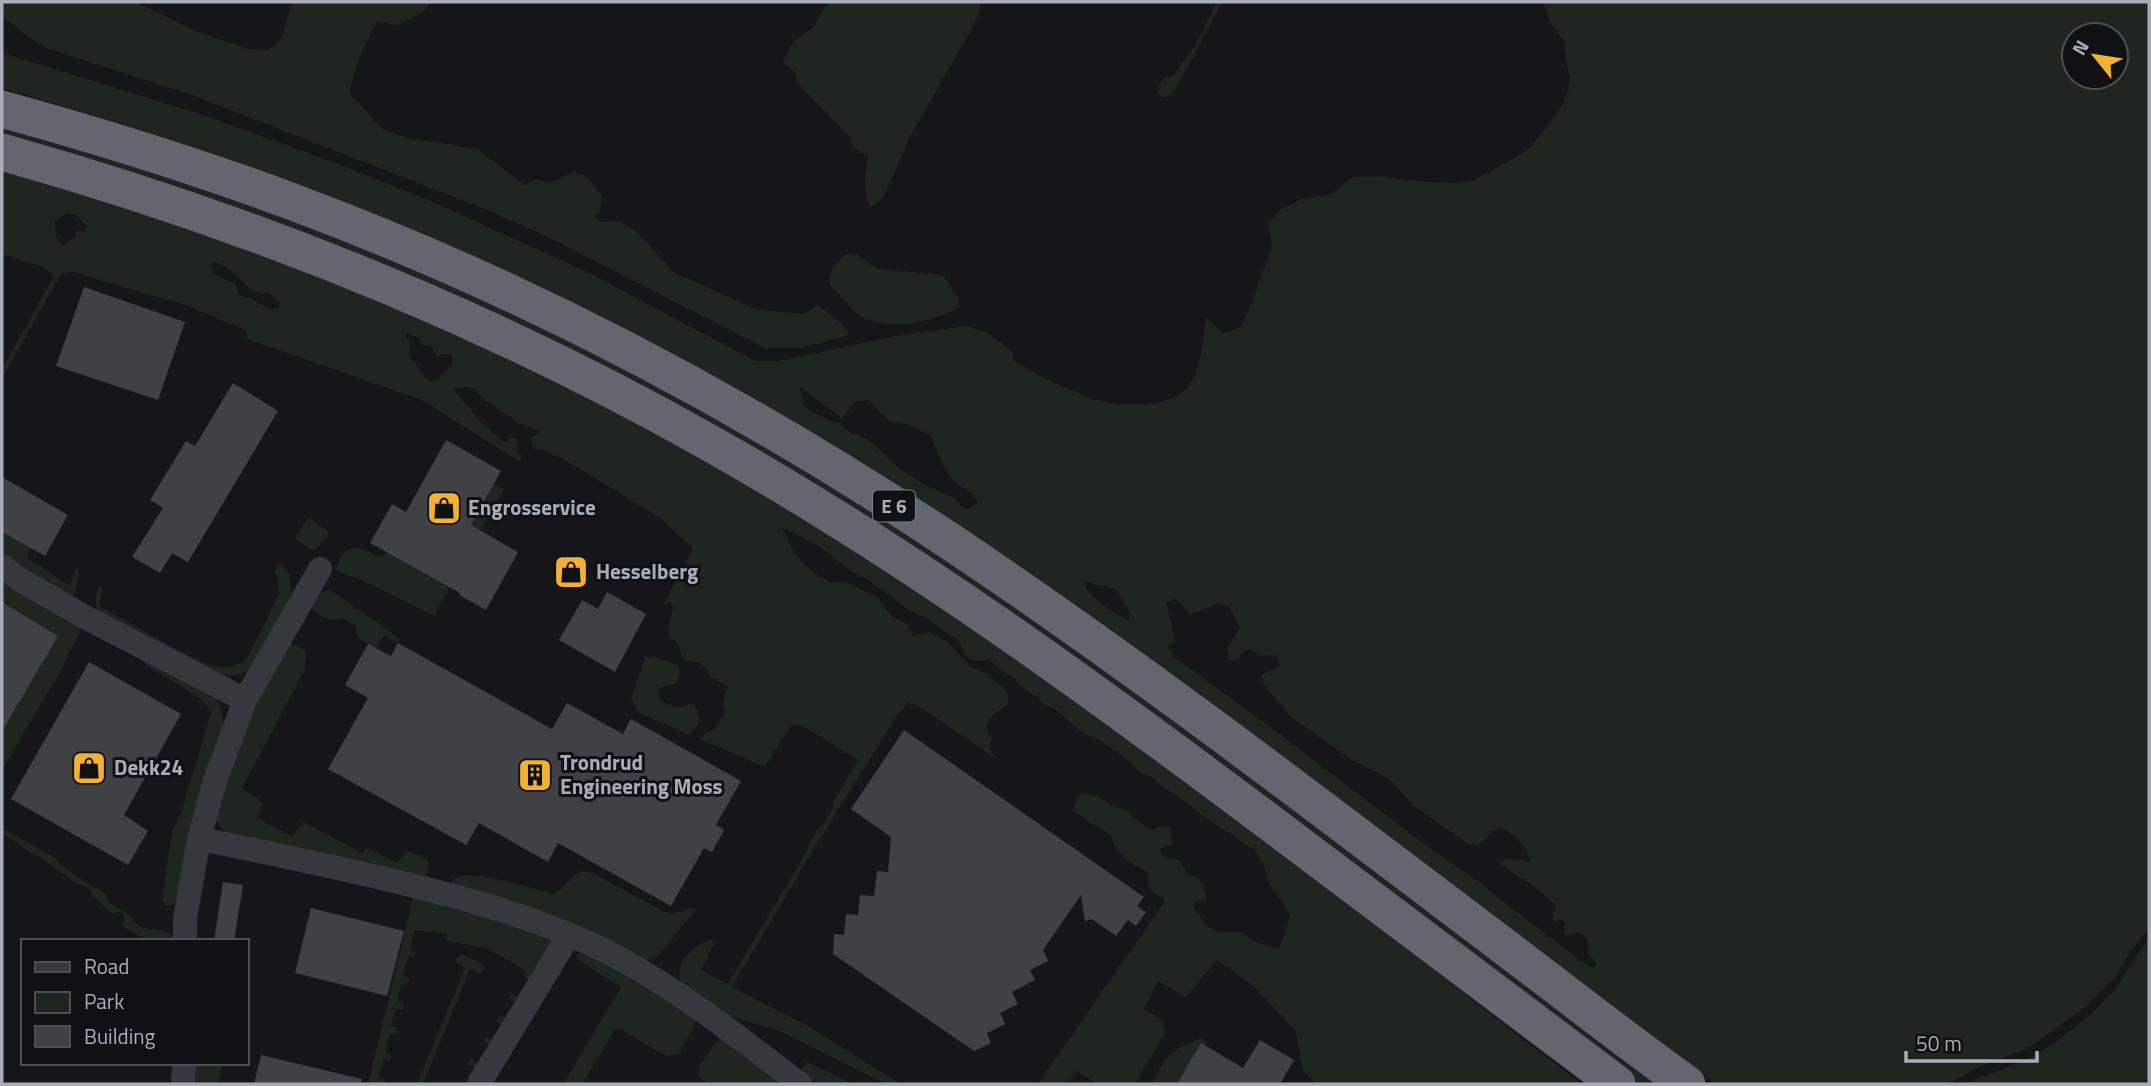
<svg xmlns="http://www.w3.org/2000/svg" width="2151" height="1086" font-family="'Titillium Web',sans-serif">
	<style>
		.green { fill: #1e261f; fill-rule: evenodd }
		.building { fill: #404145 }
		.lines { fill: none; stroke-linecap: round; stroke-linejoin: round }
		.minor { stroke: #37383d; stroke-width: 24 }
		.highway { stroke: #63666e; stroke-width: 37 }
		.labels { text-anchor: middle; stroke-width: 6; stroke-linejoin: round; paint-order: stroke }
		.shield { fill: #111113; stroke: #7b7e86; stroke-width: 2 }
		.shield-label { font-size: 19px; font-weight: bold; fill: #a8adb8 }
		.poi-label { font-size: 21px; font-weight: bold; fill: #a8adb8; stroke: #111113; text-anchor: start }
	</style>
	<rect width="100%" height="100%" fill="#161618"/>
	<!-- green -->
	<path class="green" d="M2,2H136L194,30L247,49L269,50L282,38L292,2H431L425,11L398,25L376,22L361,54L349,92L381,128L407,138L477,149L525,185L537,179L549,183L574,172L586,176L602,196L600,211L595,217L601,222L618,221L636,231L673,272L757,310L805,314L818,305L841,323L849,335L801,348H765L550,238L490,211L192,95L49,49L31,39L2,16Z
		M829,2H982L977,19L910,137L883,198L871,208C862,192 865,173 868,156L854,148L850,137L797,83L795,73L783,62L795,40L812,28Z
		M1217,2H1223L1172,95L1163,98L1157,91L1162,79L1174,75L1195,45Z
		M1544,2H2149V929L2132,949L2115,978L2086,1007L2028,1048L1981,1066L1947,1084H1715L811,432L667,351L228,159L122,124L2,88V53L203,115L341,165L426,199L587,272L755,361H779L895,336L966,326L986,332L1013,352V359C1031,373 1050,381 1071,390C1079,393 1087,398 1096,400C1123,407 1169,409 1189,386C1201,372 1203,336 1206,318L1223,333L1241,327L1255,294L1263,269L1271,253L1272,241L1269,234V222L1280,210L1302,199L1332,194L1352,177L1381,176L1411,181L1453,183L1472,181L1522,154L1532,146L1560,108L1568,92L1570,76L1567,68L1564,41L1549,20ZM2074,35H2116V77H2074ZM800,387L842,418L856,401L869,400L890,422L903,423L930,434C935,448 944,470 954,481C962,489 976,492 978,504L967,509L962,507L954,497L928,487L899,468L876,446L858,434H852L843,428L841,423C825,420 815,415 803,405ZM1086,582L1115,589L1130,612L1129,620C1116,616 1094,599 1086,588ZM1176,599L1190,615L1218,604L1229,606L1240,627L1227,649L1229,660H1237L1244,651L1251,649L1258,655L1278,656L1280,667L1261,675L1264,685L1290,716L1350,759L1388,778L1414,806L1467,843L1478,846C1483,842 1492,832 1495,830C1509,822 1529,851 1531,862L1506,858L1499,864L1531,884L1556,905L1552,920L1556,921L1560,919L1565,923L1564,935L1567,936L1580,932L1588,940V954L1596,963L1595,967L1591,968L1501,900L1481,883L1420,841L1273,729L1174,657L1167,645L1174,644V635L1166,602Z
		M2,120L98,148L403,259L687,396L995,586L1666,1084H1635L1431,929L778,468L2,139Z
		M2,170C52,185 103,199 152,215C315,270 476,337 628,418C971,601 1274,848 1582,1084H1315L1303,1070L1295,1030L1254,987L1217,960L1186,997L1158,981L1144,1009L1163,1021L1165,1033L1135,1084H1098L1076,1071L1067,1084H1038L1165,901L1148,888V873C1133,863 1114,855 1112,836L1073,811L1076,799L1080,794C1102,792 1109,808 1129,811L1131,816L1151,830L1163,826L1170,827L1173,844L1160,848L1161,854L1166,859L1173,858L1180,860L1188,876H1196L1204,886L1207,901L1195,902L1194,909L1209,928L1220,932L1244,933L1253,941L1279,949L1290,916L1283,902L1270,885L1264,866L1256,851L1203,816L1190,805L1160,785L1150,775L1141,774L1131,763L1101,741L1084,734L1056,710L1044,704L1039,698L1022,688L1016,680L989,660L974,661L968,658L956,638L948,634L926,618L908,610L886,592L872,584L871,581L849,570L821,547L782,527C787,538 795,556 805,565C812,571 820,575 828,582H846L878,598L890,615L907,624L913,636L929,632L946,641L971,667L989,674L995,682L1003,686L1008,695V704C996,713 977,721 992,738C987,749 994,754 1001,762L918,706L908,703L896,717L804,865L732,987L806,1025L901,1084H886L780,1031L726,1015L681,986C674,961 690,948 712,939L714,943L701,970L728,984L803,857L816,831L824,824L833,809V803L858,760L803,726L791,725L765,767L699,739L707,732H713L725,713C722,704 723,696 728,687L710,676L706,668L700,663L683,660L678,643L669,637V625L673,607L670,602L664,604L693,549L663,520L562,458L540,449L536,450L531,443V437L540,434L536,429L517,423L512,416L502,413L495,406L483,399L477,390L468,387H452L479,420L501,441H506L513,437L517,439V453L521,455L520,462L422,400L247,339L246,330L185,305L73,272L61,274L2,378V369L54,276L43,267L2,254ZM67,213L77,216L87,227L84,232L76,231V237L62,245L56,237L55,221ZM213,262C217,263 221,264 224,266C239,274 249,297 269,293L279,301V309H270L252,299L239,295L236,284C225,278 213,279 210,264ZM407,333L420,338L421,344L432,347L436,357L442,354L453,355L452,365L442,374L438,380L429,381L409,356L410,342L406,337Z
		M847,254L857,255L871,265L881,269L943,275L959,300L957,309C932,322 886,331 861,316C850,309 840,295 830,285C828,270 836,262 847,254Z
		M494,484L504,489L434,616L370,584L336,570C343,539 360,548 381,557L386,552L440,581Z
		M308,517L326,529L329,534L317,549L313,550L295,539Z
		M2,532L31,548L27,558L70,586L75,570H79L73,601L2,556Z
		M280,561L289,575L292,596L250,671L236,675L223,676L100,615C95,605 94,598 99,587L102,588L100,607L188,655L213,666L230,667L241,663L248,656L267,619L279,592L278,577L274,571Z
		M2,576L80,626L81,631L68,654L63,667L2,770V729L58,636L2,602Z
		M331,590L400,639L398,643L384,636L376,648C362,641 357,641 355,625L341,618C329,624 320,616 311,608L319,593Z
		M294,645C310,647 307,660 303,673L242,788L263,803L257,817L292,837L303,822L362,853L366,848L370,849L397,863L408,851L428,860C430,871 428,875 419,881L227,835L214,817L246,715L289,646Z
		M656,657L679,666V678L676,684L661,687L658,696C668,709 678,708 693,704C702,717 701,725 689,735L639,713L631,699L645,658Z
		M144,659L214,694C221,703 223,714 223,726L178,902L172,906H167L163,902V892L172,833L182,810L211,712L200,698L146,665Z
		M2,828L55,858L57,862L91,886L103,891L109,903L128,914L140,927L169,932L175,941H147L121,925L124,922V916L121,911L113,914C104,909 100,900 92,896L90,889L73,881L34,853C27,852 11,838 2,834Z
		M582,871L593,873L664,912L673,914L692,908L695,910L661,953L652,959L641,961L451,885C453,881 453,879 458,877C473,870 537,889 554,895C565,887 570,876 582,871Z
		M413,897L464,909L548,936L552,942L469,1084H464L474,1067L468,1064L471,1059L477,1063L488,1045L483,1041L486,1037L491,1040L501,1025L496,1021L500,1015L505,1018L515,1002L509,998L512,994L517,997L528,980L524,977L526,971L487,948L446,941L447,933L415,930L410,951L416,953L414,957H408L403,976L409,978L408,984L402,983L397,1001L404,1003L402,1010L396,1009L391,1026L397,1028L396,1035L390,1034L386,1052L391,1054L390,1061L383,1059L379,1078L385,1080L384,1084H368Z
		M2149,939V1084H1965C1983,1075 2002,1070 2021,1062C2050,1049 2086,1020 2108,997C2125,979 2133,957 2149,939Z
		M581,951L644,982L695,1020L693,1029L679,1054L666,1056L620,1029L615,1030L582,1084H563L621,987L577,959V955Z
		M460,954L481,963L485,968L481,973L470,969L423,1084H417L465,968L457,963L456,959Z
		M722,1034L787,1084H710L698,1077L699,1066Z
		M1199,1039H1203L1208,1042L1206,1046L1201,1044L1177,1084H1151C1168,1055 1167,1052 1199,1039Z
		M807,1062L853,1084H811L801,1070Z
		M194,1063H223L218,1084H194Z"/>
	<!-- building -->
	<path class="building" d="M84,287L185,322L158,400L56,366Z
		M233,383L278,411L188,562L172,553L160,573L132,557L163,508L150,500L186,441L195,446Z
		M446,440L501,471L471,525L518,552L486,610L459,595L460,593L370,543L392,504L406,512Z
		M2,477L68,515L45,556L2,532Z
		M607,592L646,614L615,672L559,640L582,600L598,609Z
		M2,602L58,636L2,731Z
		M398,643L552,729L567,703L623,734L631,719L741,781L716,825L724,830L712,852L704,848L671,906L558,843L548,862L479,823L466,845L328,769L368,698L345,685L368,644L391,656Z
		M89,662L181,714L124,815L148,831L128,865L11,799Z
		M904,730L1144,897L1137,906L1146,912L1136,926L1128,920L1116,936L1092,919L1085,921L1081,895L1043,950L1048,961L1030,970L1035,980L1012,992L1018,1004L1000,1013L1005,1024L987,1033L991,1043L974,1051L833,954L834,934L844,935L846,914L858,915L860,895L874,896L877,871L888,872L891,837L851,809Z
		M223,882L243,885L234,941H214Z
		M311,908L404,931L387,996L295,973Z
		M1260,1040L1294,1060L1280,1084H1177L1201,1043L1243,1068Z
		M261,1055L362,1079L361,1084H254Z"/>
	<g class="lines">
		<!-- minor -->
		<path class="minor" d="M2,566L19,579L83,616L245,700
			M199,839C262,851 324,865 386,879C465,898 545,919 617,957C682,992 741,1039 800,1084
			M185,941V919L199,839L215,781L245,700L320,569
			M183,1084L184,1063
			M479,1084L569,935"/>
		<!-- highway -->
		<path class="highway" d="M2,109C100,136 197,166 293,202C527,289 749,407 957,546C1148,674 1330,815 1514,954C1571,997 1628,1042 1687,1084
			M2,152C248,221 485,316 708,442C911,556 1099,694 1285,834C1396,917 1506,1001 1617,1084"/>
	</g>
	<!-- icons -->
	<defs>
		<g id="shop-square" transform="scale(1.75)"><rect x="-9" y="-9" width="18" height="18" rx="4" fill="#f2b134" stroke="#111113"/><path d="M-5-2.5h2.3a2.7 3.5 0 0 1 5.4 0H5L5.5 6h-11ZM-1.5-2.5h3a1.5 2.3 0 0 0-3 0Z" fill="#111"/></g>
		<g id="building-square" transform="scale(1.75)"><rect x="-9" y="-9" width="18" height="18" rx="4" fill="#f2b134" stroke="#111113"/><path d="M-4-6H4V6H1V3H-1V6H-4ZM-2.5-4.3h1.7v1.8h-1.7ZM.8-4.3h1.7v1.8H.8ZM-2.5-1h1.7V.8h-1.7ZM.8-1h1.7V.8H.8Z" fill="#111"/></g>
	</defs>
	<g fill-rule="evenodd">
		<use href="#shop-square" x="444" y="508"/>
		<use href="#shop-square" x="571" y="572"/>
		<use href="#shop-square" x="89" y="768"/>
		<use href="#building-square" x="535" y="775"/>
	</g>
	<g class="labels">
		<!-- shield labels -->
		<rect class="shield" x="873" y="490.5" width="42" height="31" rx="5"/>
		<g class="shield-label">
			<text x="894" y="513">E 6</text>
		</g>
		<!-- poi labels -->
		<g class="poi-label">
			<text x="468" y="515">Engrosservice</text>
			<text x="596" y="579">Hesselberg</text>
			<text x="560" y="770">Trondrud<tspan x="560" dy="24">Engineering Moss</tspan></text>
			<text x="114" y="775">Dekk24</text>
		</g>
	</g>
	<!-- border -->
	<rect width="2151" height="1086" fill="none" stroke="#a8adb8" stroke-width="7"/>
	<!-- legend -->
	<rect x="21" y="939" width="228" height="126" fill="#111113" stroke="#4d4f55" stroke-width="2"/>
	<rect x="35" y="962" width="35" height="10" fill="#37383d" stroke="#4d4f55" stroke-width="2"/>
	<text x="84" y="974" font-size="21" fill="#a8adb8">Road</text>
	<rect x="35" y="992" width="35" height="21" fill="#1e261f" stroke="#4d4f55" stroke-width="2"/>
	<text x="84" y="1009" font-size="21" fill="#a8adb8">Park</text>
	<rect x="35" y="1026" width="35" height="21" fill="#404145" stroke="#4d4f55" stroke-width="2"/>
	<text x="84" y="1044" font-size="21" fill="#a8adb8">Building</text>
	<!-- north arrow -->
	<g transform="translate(2095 56) rotate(300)"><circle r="33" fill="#111113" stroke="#4d4f55" stroke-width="2"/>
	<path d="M0-5L12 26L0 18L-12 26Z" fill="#f2b134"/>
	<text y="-10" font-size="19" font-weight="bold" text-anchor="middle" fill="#a8adb8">N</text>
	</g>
	<!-- scale -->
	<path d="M1906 1051v10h131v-10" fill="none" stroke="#a8adb8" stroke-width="3.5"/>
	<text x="1916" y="1051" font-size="21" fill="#a8adb8" stroke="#111113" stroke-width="5" paint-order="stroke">50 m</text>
</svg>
